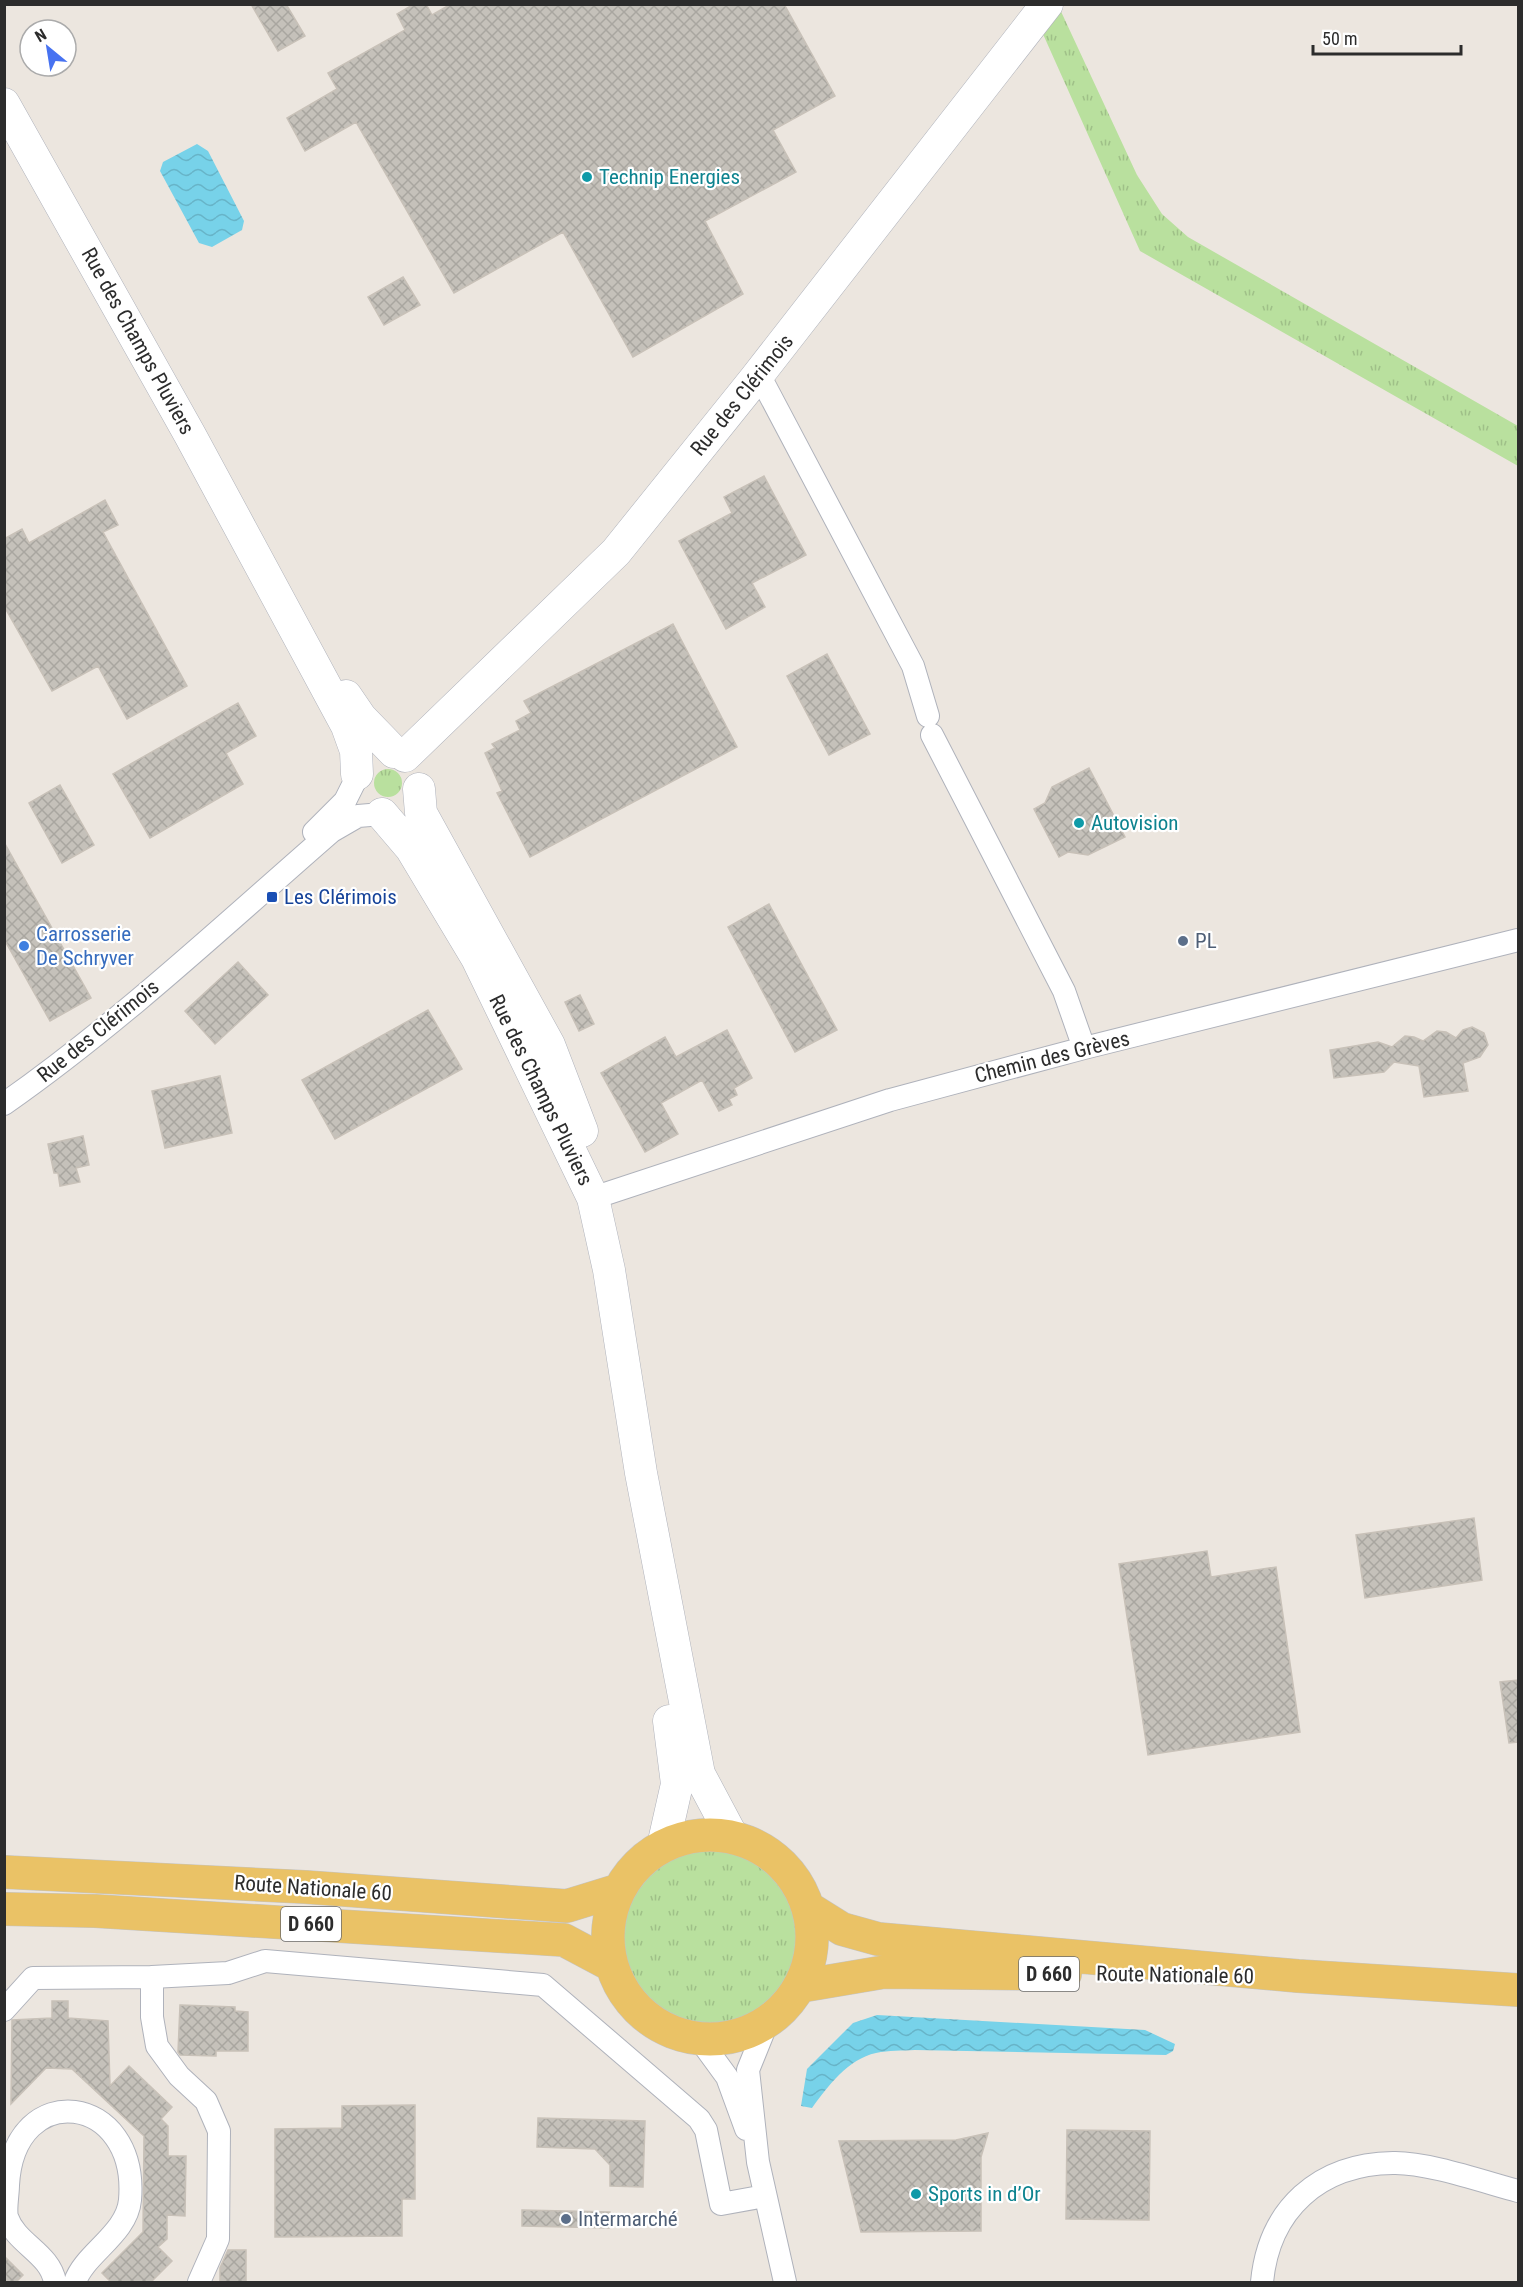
<svg xmlns="http://www.w3.org/2000/svg" width="1523" height="2287" font-family="'Roboto Condensed',sans-serif">
	<style>
		.grass { fill: url(#grass-tufts) }
		.water { fill: url(#water-waves) }
		.building { fill: url(#building-cross-hatch); stroke: #c8c1b8; stroke-width: 1.5 }
		.lines { fill: none; stroke-linecap: round; stroke-linejoin: round }
		.street-casing { stroke: #afb2bb; stroke-width: 24 }
		.secondary-casing { stroke: #afb2bb; stroke-width: 33 }
		.primary-casing { stroke: #c4c4c4; stroke-width: 34 }
		.street { stroke: #fff; stroke-width: 22 }
		.secondary { stroke: #fff; stroke-width: 32 }
		.primary { stroke: #eac266; stroke-width: 33 }
		.culture-dot { fill: #0f9aa8; stroke: #fff; stroke-width: 2 }
		.transit-dot { fill: #1a4fb4; stroke: #fff; stroke-width: 2 }
		.service-dot { fill: #5c6f8a; stroke: #fff; stroke-width: 2 }
		.shop-dot { fill: #3f7fe0; stroke: #fff; stroke-width: 2 }
		.labels { text-anchor: middle; stroke-width: 4.5; stroke-linejoin: round; paint-order: stroke }
		.shield { fill: #fff; stroke: #6b6b6b; stroke-width: 1.5 }
		.shield-label { font-size: 20px; font-weight: bold; fill: #2c2c2c }
		.culture-label { font-size: 21px; fill: #0d838f; stroke: #fff; text-anchor: start }
		.street-label { font-size: 21px; fill: #2c2c2c; stroke: #fff }
		.transit-label { font-size: 21px; fill: #164399; stroke: #fff; text-anchor: start }
		.shop-label { font-size: 21px; fill: #366cbe; stroke: #fff; text-anchor: start }
		.service-label { font-size: 21px; fill: #4e5e75; stroke: #fff; text-anchor: start }
	</style>
	<defs>
		<pattern id="grass-tufts" width="24" height="20" patternUnits="userSpaceOnUse" patternTransform="scale(1.5)"><rect width="24" height="20" fill="#b9e09e"/><path d="M3 7l-1-3M5 7V3M7 7l1-3M15 17l-1-3M17 17v-4M19 17l1-3" fill="none" stroke="#9fc088"/></pattern>
		<pattern id="water-waves" width="16" height="10" patternUnits="userSpaceOnUse" patternTransform="scale(1.5)"><rect width="16" height="10" fill="#77d2e9"/><path d="M0 5q4-4 8 0t8 0" fill="none" stroke="#67b4c8"/></pattern>
		<pattern id="building-cross-hatch" width="8" height="8" patternUnits="userSpaceOnUse" patternTransform="scale(1.5)"><rect width="8" height="8" fill="#c5c1ba"/><path d="M0 0l8 8M0 8l8-8" fill="none" stroke="#a9a6a0"/></pattern>
	</defs>
	<rect width="100%" height="100%" fill="#ece6df"/>
	<!-- grass -->
	<path class="grass" d="M1030,5H1058L1137,175L1162,214L1188,237L1518,426V466L1140,251Z
		M374 783a14 14 0 1 1 28 0a14 14 0 1 1-28 0Z
		M622 1936a89 89 0 1 1 178 0a89 89 0 1 1-178 0Z"/>
	<!-- water -->
	<path class="water" d="M197,144L208,151L244,221L242,230L212,247L199,243L160,171L163,162Z
		M877,2015L1145,2030L1175,2044L1173,2051L1166,2055L915,2050C902,2051 889,2050 876,2053C848,2059 828,2086 812,2108L801,2106L807,2069L853,2023Z"/>
	<!-- building -->
	<path class="building" d="M251,4H286L305,36L278,51Z
		M414,4H426L432,15L451,4H784L835,96L773,130L796,172L705,221L743,294L633,357L563,232L454,293L356,122L305,151L287,118L337,89L328,73L405,30L397,14Z
		M403,277L420,305L384,325L368,297Z
		M764,476L806,555L752,583L765,607L726,629L679,541L732,513L724,497Z
		M105,500L118,525L103,532L187,686L127,719L98,666L52,691L4,606V539L22,529L29,543Z
		M673,624L737,747L530,857L497,793L502,791L485,753L495,748L492,744L520,730L516,721L531,713L524,701Z
		M827,654L870,734L829,755L787,676Z
		M238,703L256,736L226,753L243,784L150,838L113,774Z
		M1089,768L1125,837L1088,855L1068,852L1059,857L1034,809L1045,803L1052,787Z
		M60,785L94,845L62,863L29,803Z
		M4,842L91,998L50,1021L4,939Z
		M769,904L837,1030L795,1052L728,927Z
		M238,962L268,995L215,1044L185,1011Z
		M580,995L594,1024L579,1031L565,1002Z
		M428,1010L462,1069L335,1139L302,1080Z
		M1472,1027L1484,1033L1488,1045L1480,1057L1463,1063L1468,1091L1424,1097L1419,1066L1394,1062L1384,1072L1334,1078L1330,1050L1378,1042L1392,1047L1405,1036L1414,1037L1423,1041L1437,1031L1446,1032L1456,1038L1463,1030Z
		M727,1030L752,1078L734,1088L737,1095L729,1099L732,1105L719,1111L702,1080L661,1103L678,1134L645,1152L601,1073L665,1037L676,1057Z
		M220,1076L232,1133L165,1148L152,1091Z
		M83,1136L89,1165L76,1168L80,1182L60,1186L58,1173H54L48,1144Z
		M1474,1518L1482,1580L1365,1598L1356,1535Z
		M1207,1551L1211,1577L1276,1567L1300,1732L1148,1755L1119,1564Z
		M1518,1680V1742L1509,1743L1500,1682Z
		M52,2001H68V2018L108,2021L110,2086L129,2066L172,2107L161,2119L168,2126V2156H186L185,2216L167,2215V2239L158,2247L172,2261L150,2283H112L102,2273L143,2232L144,2136L72,2069L46,2068L11,2104L12,2020L52,2018Z
		M180,2005L235,2007V2011L248,2012V2051H216V2056L180,2055L178,2052Z
		M415,2105V2199H402V2236L275,2237V2129L342,2128V2106Z
		M538,2118L645,2121L643,2187L610,2186V2165L595,2149L537,2147Z
		M1067,2130L1150,2131L1149,2220L1066,2219Z
		M988,2133L981,2157V2231L861,2232L839,2141L956,2140Z
		M522,2210L610,2212L609,2228L522,2226Z
		M228,2250H246V2283H220V2268Z
		M4,2256L23,2275L15,2283H4Z"/>
	<g class="lines">
		<!-- street casing -->
		<g class="street-casing">
			<path id="street" d="M755,379L765,386L913,666L928,716
				M932,735L1064,991L1084,1048
				M314,832L345,801L355,781
				M4,1104C121,1022 225,924 332,831L358,816L382,814
				M593,1198L890,1100L1084,1048L1518,940
				M152,1977L228,1973L265,1961L543,1985L699,2119L706,2130L721,2204L765,2196
				M4,2010L33,1978L152,1977V2017L157,2046L179,2076L206,2101L219,2131L218,2239L199,2282
				M767,2023L748,2070L758,2162L785,2282
				M700,2040L727,2077L746,2129
				M55,2282C50,2253 16,2244 7,2217C5,2209 8,2194 8,2185C14,2077 139,2093 130,2200C127,2234 84,2254 75,2282
				M1262,2282C1269,2209 1319,2164 1393,2163C1427,2162 1484,2182 1518,2191"/>
		</g>
		<!-- secondary casing -->
		<g class="secondary-casing">
			<path id="secondary" d="M4,104L190,435L347,726L356,751L357,774
				M346,696L361,718L394,752
				M405,756L616,552L755,379L1047,4
				M419,789L421,813L549,1045L582,1131
				M382,814L411,848L477,958L593,1198L609,1270L641,1473L699,1774L732,1836
				M663,1846L677,1784L669,1721"/>
		</g>
		<!-- primary casing -->
		<g class="primary-casing">
			<path id="primary" d="M608 1937a102 102 0 1 1 204 0a102 102 0 1 1-204 0Z
				M4,1872L305,1887L567,1906L619,1890
				M4,1909L95,1911L564,1940L611,1965
				M810,1909L842,1929L878,1939L1298,1976L1518,1990
				M801,1986L884,1972L1065,1974"/>
		</g>
		<!-- street -->
		<use href="#street" class="street"/>
		<!-- secondary -->
		<use href="#secondary" class="secondary"/>
		<!-- primary -->
		<use href="#primary" class="primary"/>
	</g>
	<!-- markers -->
	<g class="culture-dot">
		<circle cx="587" cy="177" r="6"/>
		<circle cx="1079" cy="823" r="6"/>
		<circle cx="916" cy="2194" r="6"/>
	</g>
	<rect class="transit-dot" x="266" y="891" width="12" height="12" rx="3"/>
	<g class="service-dot">
		<circle cx="1183" cy="941" r="6"/>
		<circle cx="566" cy="2219" r="6"/>
	</g>
	<circle class="shop-dot" cx="24" cy="946" r="6"/>
	<g class="labels">
		<!-- shield labels -->
		<g class="shield">
			<rect x="281" y="1907" width="60" height="34" rx="4.5"/>
			<rect x="1019" y="1957" width="60" height="34" rx="4.5"/>
		</g>
		<g class="shield-label">
			<text x="311" y="1931">D 660</text>
			<text x="1049" y="1981">D 660</text>
		</g>
		<!-- culture labels -->
		<g class="culture-label">
			<text x="599" y="184">Technip Energies</text>
			<text x="1091" y="830">Autovision</text>
			<text x="928" y="2201">Sports in d’Or</text>
		</g>
		<!-- street labels -->
		<g class="street-label">
			<text transform="translate(138 341) rotate(61)" y="7">Rue des Champs Pluviers</text>
			<text transform="translate(742 395) rotate(-51)" y="7">Rue des Clérimois</text>
			<text transform="translate(98 1031) rotate(-39)" y="7">Rue des Clérimois</text>
			<text transform="translate(1052 1057) rotate(-14)" y="7">Chemin des Grèves</text>
			<text transform="translate(541 1090) rotate(64)" y="7">Rue des Champs Pluviers</text>
			<text transform="translate(313 1888) rotate(4)" y="7">Route Nationale 60</text>
			<text transform="translate(1175 1975) rotate(1)" y="7">Route Nationale 60</text>
		</g>
		<!-- transit labels -->
		<g class="transit-label">
			<text x="284" y="904">Les Clérimois</text>
		</g>
		<!-- shop labels -->
		<g class="shop-label">
			<text x="36" y="941">Carrosserie<tspan x="36" dy="24">De Schryver</tspan></text>
		</g>
		<!-- service labels -->
		<g class="service-label">
			<text x="1195" y="948">PL</text>
			<text x="578" y="2226">Intermarché</text>
		</g>
	</g>
	<!-- border -->
	<rect width="1523" height="2287" fill="none" stroke="#2c2c2c" stroke-width="12"/>
	<!-- north arrow -->
	<g transform="translate(48 48) rotate(330)"><circle r="28" fill="#ffffff" stroke="#ababab" stroke-width="1.5"/>
	<path d="M0-4.5L10 22L0 15L-10 22Z" fill="#4772f1"/>
	<text y="-9" font-size="16" font-weight="bold" text-anchor="middle" fill="#2c2c2c">N</text>
	</g>
	<!-- scale -->
	<path d="M1313 45v9h148v-9" fill="none" stroke="#2c2c2c" stroke-width="3"/>
	<text x="1322" y="45" font-size="18" fill="#2c2c2c" stroke="#ffffff" stroke-width="4.5" paint-order="stroke">50 m</text>
</svg>
